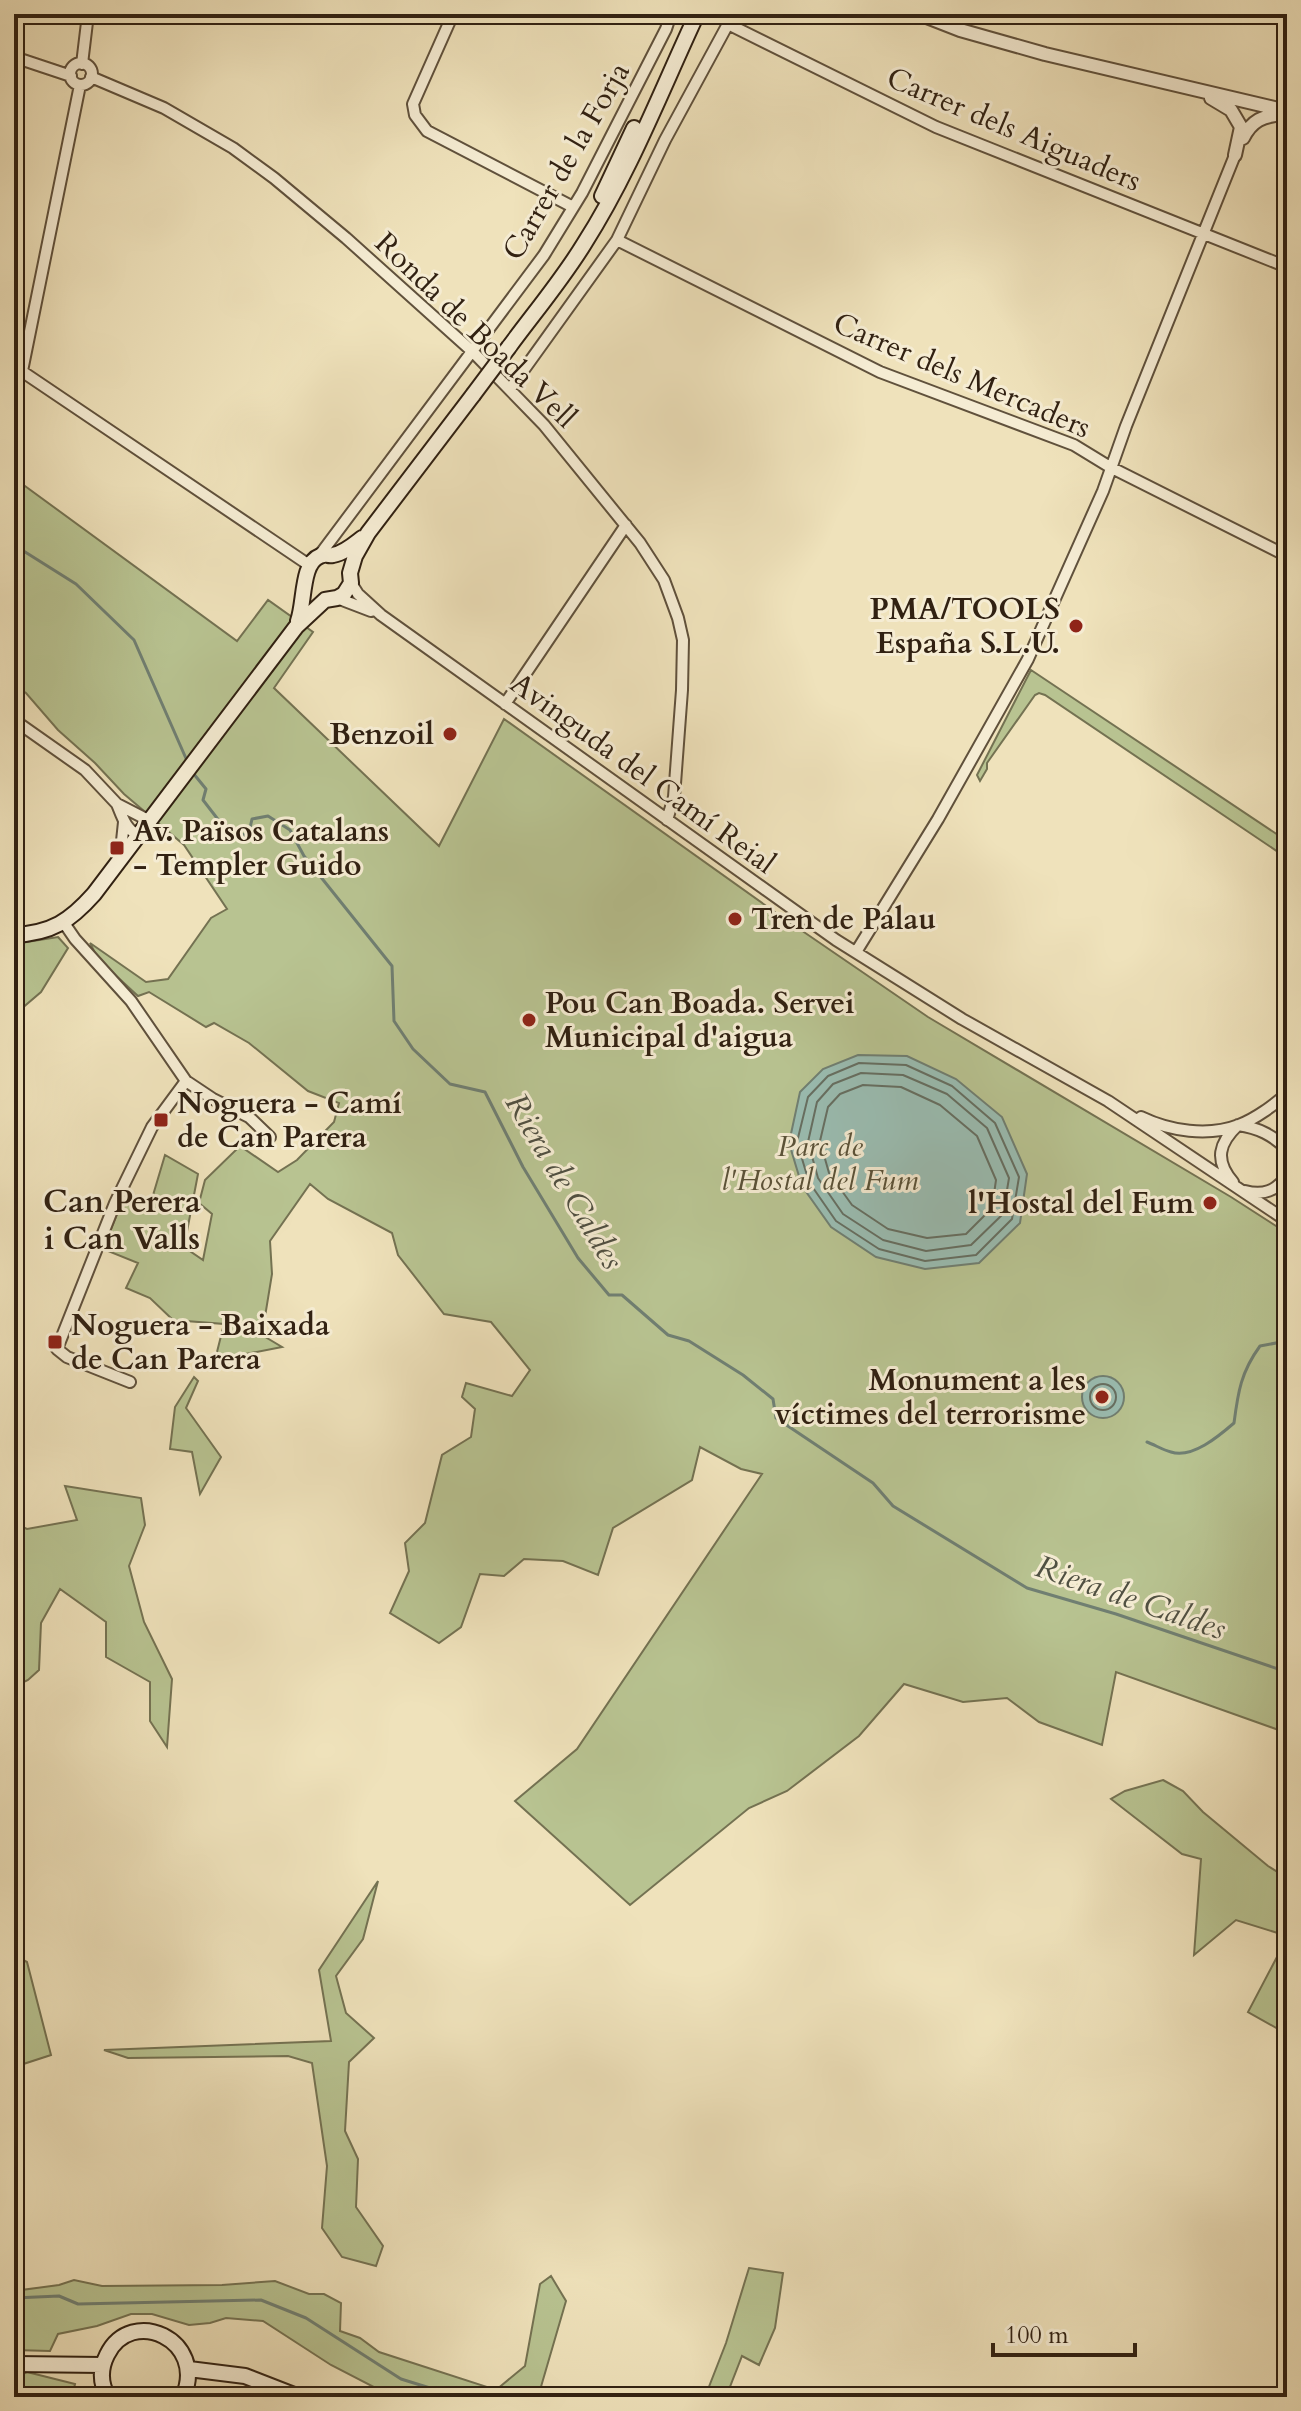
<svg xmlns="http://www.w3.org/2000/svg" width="1301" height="2411" font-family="Cardo,serif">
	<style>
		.green { fill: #b8c391; stroke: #747252; stroke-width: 2 }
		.water { fill: #9abdb2; stroke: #707f72; stroke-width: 2 }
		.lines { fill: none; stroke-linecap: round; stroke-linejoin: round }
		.shore { stroke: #666f62; stroke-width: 2 }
		.stream { stroke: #707f72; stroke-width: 3 }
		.minor-casing { stroke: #60513c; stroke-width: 14 }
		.tertiary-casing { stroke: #60513c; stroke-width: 16 }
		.secondary-casing { stroke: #312112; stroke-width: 18 }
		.minor { stroke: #f5ecd3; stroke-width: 10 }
		.tertiary { stroke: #f5ecd3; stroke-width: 12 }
		.secondary { stroke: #f5ecd3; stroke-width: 14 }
		.secondary-bridge-casing { stroke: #312112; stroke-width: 18; stroke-linecap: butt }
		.secondary-bridge { stroke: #f5ecd3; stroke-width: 14 }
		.poi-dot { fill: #8f2418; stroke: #f5ecd3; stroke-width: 3 }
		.labels { text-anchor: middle; stroke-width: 6; stroke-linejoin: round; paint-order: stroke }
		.street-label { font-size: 30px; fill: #312112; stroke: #f5ecd3 }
		.poi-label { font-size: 30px; font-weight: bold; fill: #312112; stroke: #f5ecd3; text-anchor: start }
		.park-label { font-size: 30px; font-style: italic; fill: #5a5238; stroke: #f5ecd3 }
		.water-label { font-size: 32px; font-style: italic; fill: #505042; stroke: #f5ecd3 }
		.neighbourhood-label { font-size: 32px; font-weight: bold; fill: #312112; stroke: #f5ecd3 }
	</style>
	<rect width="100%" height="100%" fill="#efe2bb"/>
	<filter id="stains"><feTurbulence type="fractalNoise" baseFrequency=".0025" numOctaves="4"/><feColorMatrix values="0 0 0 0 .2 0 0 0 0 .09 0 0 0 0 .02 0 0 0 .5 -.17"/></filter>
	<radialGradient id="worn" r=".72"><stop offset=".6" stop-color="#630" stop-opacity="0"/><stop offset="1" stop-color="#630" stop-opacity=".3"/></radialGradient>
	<!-- green -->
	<path class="green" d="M14,478L237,641L268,600L313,632L274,688L439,846L504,719L779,915L928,1017L1231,1197L1287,1233V1733L1116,1672L1102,1745L1039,1722L1007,1698L963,1702L904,1684L859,1736L787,1791L749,1808L630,1905L515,1801L577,1749L762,1474L741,1469L700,1447L692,1480L613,1528L598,1575L563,1561L524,1559L504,1576L480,1574L461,1627L439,1643L390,1613L409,1571L405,1543L425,1523L442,1455L471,1437L475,1409L462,1397L466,1383L512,1396L530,1370L491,1322L444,1314L398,1255L392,1233L328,1199L310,1184L270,1241L272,1274L262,1335L282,1347L215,1360L224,1324L173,1320L150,1298L126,1288L138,1263L103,1249L122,1202L148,1212L165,1155L198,1174L184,1247L203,1260L212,1214L199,1203L205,1180L240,1146L278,1172L297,1160L334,1122L339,1103L308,1091L249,1043L214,1023L206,1027L149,992L138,996L98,959L90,943L146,982L168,979L211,918L227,909L184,845L124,794L95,763L58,730L26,693L14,685Z
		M1031,670L1287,841V858L1045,695L1039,693L1035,695L987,763V769L980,781L977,775Z
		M58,937L68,948L41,992L14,1015V944Z
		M194,1377L198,1381L186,1408L221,1457L200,1494L192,1452L170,1449L175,1407Z
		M65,1486L141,1498L145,1525L129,1566L144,1622L172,1679L167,1747L150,1721V1682L106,1657V1622L60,1589L41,1623L39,1670L28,1680L14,1687V1523L27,1529L77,1520Z
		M1163,1780L1183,1791L1203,1812L1268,1866L1287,1878V1936L1236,1920L1194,1955L1201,1859L1182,1854L1111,1799L1125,1791Z
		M378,1881L363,1939L336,1976L346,2013L374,2038L349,2062L345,2131L358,2159L356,2207L383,2246L376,2266L342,2257L322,2228L327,2166L312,2063L288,2056L128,2058L104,2050L331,2041L319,1970Z
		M1287,1938V2034L1248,2012Z
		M14,1955L27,1962L51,2055L14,2067Z
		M749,2268L783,2273L775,2328L759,2365L742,2356L726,2397H705L726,2343Z
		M551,2276L566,2301L538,2397H393L331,2365L263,2321L226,2318L210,2323L189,2325L152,2314H131L97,2326L58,2334L50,2351L14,2350V2291L59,2285L74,2280L102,2286L222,2285L275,2281L309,2294H324L341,2303L340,2331L360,2338L379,2352L496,2390L525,2366L540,2284Z
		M27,2372L75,2384L72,2397H14L19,2376Z"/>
	<!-- water -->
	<path class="water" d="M858,1055L907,1056L956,1079L1002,1117L1027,1174L1020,1223L979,1263L925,1269L876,1257L831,1227L802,1186L789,1143L800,1092L823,1069Z
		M1082 1397a21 21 0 1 1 42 0a21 21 0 1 1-42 0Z"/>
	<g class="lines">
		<!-- shore -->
		<path class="shore" d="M859,1063L906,1065L952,1086L995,1123L1019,1177L1012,1219L976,1255L925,1261L879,1249L836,1221L809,1182L797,1142L808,1097L828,1076Z
			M861,1073L903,1075L947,1094L987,1128L1009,1178L1003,1214L971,1245L926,1251L883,1240L843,1214L818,1178L808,1142L817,1102L833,1084Z
			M863,1085L901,1087L940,1105L977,1136L996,1180L992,1208L966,1234L927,1238L888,1229L852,1205L829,1173L820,1141L828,1107L840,1094Z
			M1090 1397a13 13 0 1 1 26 0a13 13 0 1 1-26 0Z"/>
		<!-- stream -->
		<path class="stream" d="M14,545L76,584L134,640L188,763
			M193,773L206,789L203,800L220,822L248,837L252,819L268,816L290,830L304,856L392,966L394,1021L413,1049L450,1084L485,1092L523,1167L578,1258L609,1295H622L668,1335L689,1341L743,1375L773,1399L776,1418L873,1483L893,1506L1027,1588L1116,1614L1287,1672
			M1147,1442C1155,1445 1163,1450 1171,1452C1192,1459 1219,1436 1234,1423C1238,1392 1241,1372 1260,1346L1287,1341
			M14,2298L59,2296L78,2304L261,2300L306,2318L401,2379L459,2397"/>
		<!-- minor casing -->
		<g class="minor-casing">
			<path id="minor" d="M453,14L413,104L415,115L427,131L573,207
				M14,57L71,76
				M70 74a11 11 0 1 1 22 0a11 11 0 1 1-22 0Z
				M82,64L88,14
				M91,77L164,108L233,148L274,178L346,238L473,352L544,425L640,543L664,580L678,618L683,640L682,690L674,797L667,820
				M617,240L880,372L1074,445L1110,467L1287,556
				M14,366L309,565
				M22,371L80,85
				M510,389L617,240L665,140L728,24L936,127L1287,267
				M319,556L544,255L582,193L666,29L671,14
				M351,583L358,594L381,615L836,940L962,1019L1108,1101L1287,1221
				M337,598L371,611
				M505,704L626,525
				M14,720L85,770L117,804L150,821
				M117,804C122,816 126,831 139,835
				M120,860L124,822
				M64,923L75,939L131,1001L186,1081L213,1099L249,1117L270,1137
				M856,952L938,819L1028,659L1103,491L1126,426L1235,155
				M1141,1117C1170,1131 1208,1137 1239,1125C1257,1118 1272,1106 1287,1094
				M1233,1182C1214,1160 1219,1143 1238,1125C1259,1128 1272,1135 1287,1149
				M1245,1191C1263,1196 1276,1191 1287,1176
				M130,1382L67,1357L57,1349L115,1203L152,1127L186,1081"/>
		</g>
		<!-- tertiary casing -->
		<g class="tertiary-casing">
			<path id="tertiary" d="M919,14L960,30L1045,54L1287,111
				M1211,98L1231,110L1241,127L1235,155
				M1243,138C1252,120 1263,116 1282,114"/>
		</g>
		<!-- secondary casing -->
		<g class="secondary-casing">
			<path id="secondary" d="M602,196L634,128
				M509,347C534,313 562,280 584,244C630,172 661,91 697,14
				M298,621C305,602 301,563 320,556C328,553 326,556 333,555C344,553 353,545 362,538
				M14,935C52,933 70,921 94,894L296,627L325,600L337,598L344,594L351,583L350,573L355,556L368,533L473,395
				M14,2364L103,2365
				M189,2369L245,2376L299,2397
				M108,2397C100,2383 100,2369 107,2355C131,2305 208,2340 183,2397"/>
		</g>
		<!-- minor -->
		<use href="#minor" class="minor"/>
		<!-- tertiary -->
		<use href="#tertiary" class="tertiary"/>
		<!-- secondary -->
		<use href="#secondary" class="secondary"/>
		<!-- secondary-bridge casing -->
		<g class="secondary-bridge-casing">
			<path id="secondary-bridge" d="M473,395L509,347"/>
		</g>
		<!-- secondary-bridge -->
		<use href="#secondary-bridge" class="secondary-bridge"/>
	</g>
	<!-- markers -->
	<g class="poi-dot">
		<circle cx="1076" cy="626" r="8"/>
		<circle cx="450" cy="734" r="8"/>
		<rect x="109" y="840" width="16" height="16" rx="4"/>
		<circle cx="735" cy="919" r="8"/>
		<circle cx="529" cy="1020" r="8"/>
		<rect x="153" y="1112" width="16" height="16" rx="4"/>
		<circle cx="1210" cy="1203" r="8"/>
		<rect x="47" y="1334" width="16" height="16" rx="4"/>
		<circle cx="1102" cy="1397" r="8"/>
	</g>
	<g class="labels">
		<!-- street labels -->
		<g class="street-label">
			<text transform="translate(1014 129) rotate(23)" y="10">Carrer dels Aiguaders</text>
			<text transform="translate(566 161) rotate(-60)" y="10">Carrer de la Forja</text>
			<text transform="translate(476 330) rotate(44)" y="10">Ronda de Boada Vell</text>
			<text transform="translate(962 375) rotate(23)" y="10">Carrer dels Mercaders</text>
			<text transform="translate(643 773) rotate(36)" y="10">Avinguda del Camí Reial</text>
		</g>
		<!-- poi labels -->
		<g class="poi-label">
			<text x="1060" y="619" text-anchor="end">PMA/TOOLS<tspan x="1060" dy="34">España S.L.U.</tspan></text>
			<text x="434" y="744" text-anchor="end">Benzoil</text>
			<text x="133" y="841">Av. Països Catalans<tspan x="133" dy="34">- Templer Guido</tspan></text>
			<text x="751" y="929">Tren de Palau</text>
			<text x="545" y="1013">Pou Can Boada. Servei<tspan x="545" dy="34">Municipal d'aigua</tspan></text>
			<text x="177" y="1113">Noguera - Camí<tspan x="177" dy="34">de Can Parera</tspan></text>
			<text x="1194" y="1213" text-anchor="end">l'Hostal del Fum</text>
			<text x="71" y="1335">Noguera - Baixada<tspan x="71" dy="34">de Can Parera</tspan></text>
			<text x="1086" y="1390" text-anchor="end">Monument a les<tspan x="1086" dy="34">víctimes del terrorisme</tspan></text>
		</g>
		<!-- park labels -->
		<g class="park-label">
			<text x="820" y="1156">Parc de<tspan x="820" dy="34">l'Hostal del Fum</tspan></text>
		</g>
		<!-- water labels -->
		<g class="water-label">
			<text transform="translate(565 1181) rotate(59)" y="11">Riera de Caldes</text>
			<text transform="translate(1131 1597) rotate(19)" y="11">Riera de Caldes</text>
		</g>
		<!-- neighbourhood labels -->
		<g class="neighbourhood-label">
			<text x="122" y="1212">Can Perera<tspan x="122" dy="37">i Can Valls</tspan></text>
		</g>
	</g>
	<!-- margin -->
	<rect width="1301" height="2411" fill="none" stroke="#efe2bb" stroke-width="48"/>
	<rect x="16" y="16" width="1269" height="2379" fill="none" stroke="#312112" stroke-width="4"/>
	<rect x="24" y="24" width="1253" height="2363" fill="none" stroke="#312112" stroke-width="2"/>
	<!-- scale -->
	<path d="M993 2343v12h142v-12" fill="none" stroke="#312112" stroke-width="4"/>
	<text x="1005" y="2343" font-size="24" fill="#312112" stroke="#f5ecd3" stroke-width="6" paint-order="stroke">100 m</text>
	<rect width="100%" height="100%" filter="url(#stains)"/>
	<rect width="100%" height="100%" fill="url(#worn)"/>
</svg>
